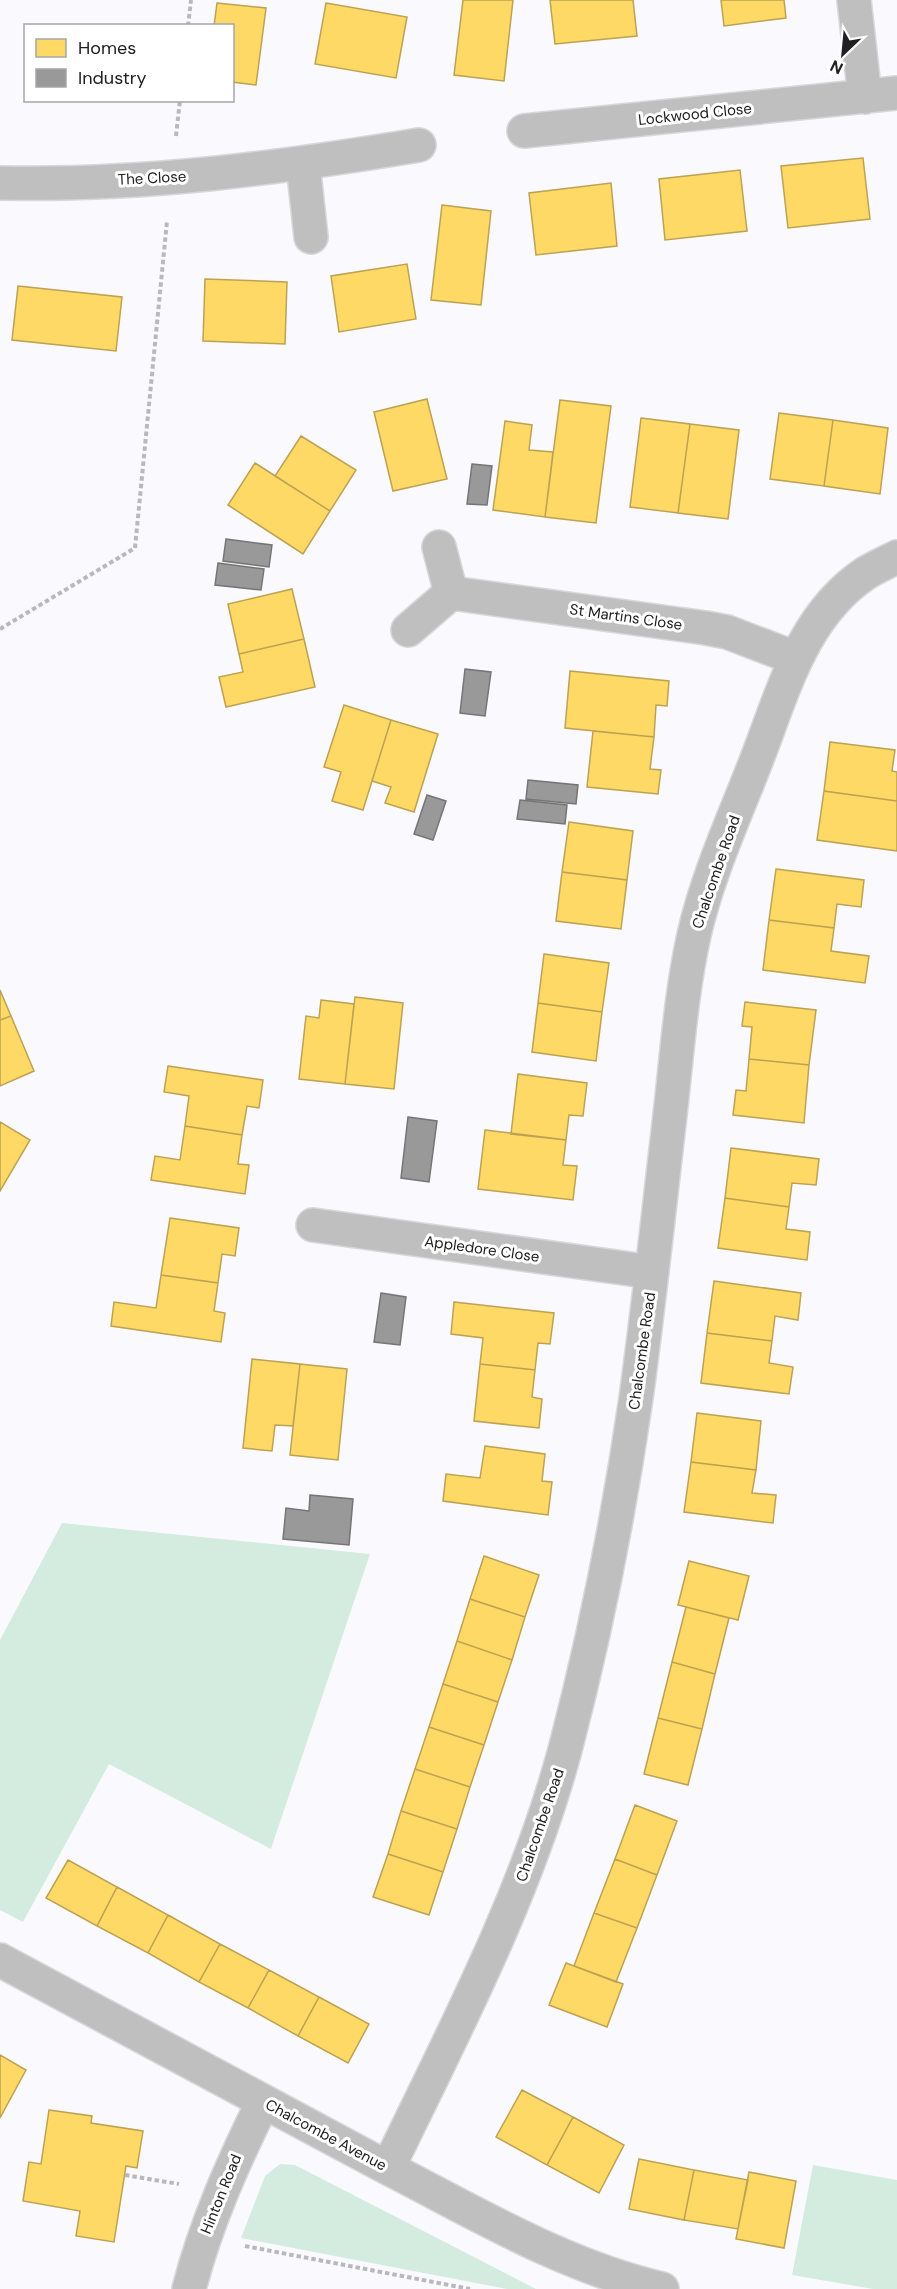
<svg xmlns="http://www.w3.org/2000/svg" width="897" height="2289" font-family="'DM Sans',sans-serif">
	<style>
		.green { fill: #d4ecdf }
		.homes { fill: #ffd966; stroke: #bca252; stroke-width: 1.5 }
		.industry { fill: #999; stroke: #757575; stroke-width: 1.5 }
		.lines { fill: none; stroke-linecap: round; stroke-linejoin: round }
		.minor-casing { stroke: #d8d8da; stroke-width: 36 }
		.path { stroke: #b9b9bb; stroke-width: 4; stroke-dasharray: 4.5 3; stroke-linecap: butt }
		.minor { stroke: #bfbfc0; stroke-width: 33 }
		.labels { text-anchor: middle; stroke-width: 6; stroke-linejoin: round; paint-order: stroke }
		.street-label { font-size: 15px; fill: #202022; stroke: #fff }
	</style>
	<rect width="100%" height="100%" fill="#fafafe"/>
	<!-- green -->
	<path class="green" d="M62,1523L370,1554L271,1849L109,1764L23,1922L0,1910V1640Z
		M280,2164L295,2165L536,2289H507L241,2238L265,2176Z
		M813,2165L897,2180V2289H873L792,2275Z"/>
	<!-- homes -->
	<path class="homes" d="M463,0H513L504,81L454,75Z
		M550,0H633L637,36L555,44Z
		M721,0H784L786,18L724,26Z
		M217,3L266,8L256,85L232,82V26H214Z
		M326,3L407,17L396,78L315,64Z
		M863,158L870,219L788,228L781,166Z
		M740,170L747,231L665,240L659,179Z
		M611,183L617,246L536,255L529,193Z
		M442,205L491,211L481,305L431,300Z
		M407,264L416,319L339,332L331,276Z
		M205,279L287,282L285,344L203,341Z
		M18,286L122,297L116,351L12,340Z
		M427,399L447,479L393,491L374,412Z
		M560,400L611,406L596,523L545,517Z
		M779,413L833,420L824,486L770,479Z
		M641,418L690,424L678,513L630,507Z
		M833,420L888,428L880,494L824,486Z
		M505,421L532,425L529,450L553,452L545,517L493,510Z
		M690,424L739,430L728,519L678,513Z
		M301,436L356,470L330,511L275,476Z
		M255,463L330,511L303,554L228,505Z
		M292,589L304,639L239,654L228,604Z
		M304,639L315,687L226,707L219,677L243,672L239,654Z
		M570,671L669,681L667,706L656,705L654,737L565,728Z
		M344,705L391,720L363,810L332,801L341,772L324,767Z
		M391,720L438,734L414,812L385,803L391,787L372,781Z
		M593,731L654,737L650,769L661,770L658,794L587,787Z
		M830,742L895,750L892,771L897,772V801L824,791Z
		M824,791L897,801V851L817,840Z
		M569,822L633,831L627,880L562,872Z
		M776,869L864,880L861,907L837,904L834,928L769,920Z
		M562,872L627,880L621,929L556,921Z
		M769,920L834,928L831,951L869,956L865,983L763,970Z
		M544,954L609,963L602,1012L538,1003Z
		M0,990L11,1016L0,1020Z
		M355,997L403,1003L394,1089L345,1084Z
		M321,1000L354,1004L345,1084L299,1079L306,1016L319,1018Z
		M745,1002L816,1010L809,1065L749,1059L752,1027L742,1026Z
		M538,1003L602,1012L596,1061L532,1052Z
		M11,1016L34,1071L0,1086V1020Z
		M749,1059L809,1065L804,1123L733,1115L736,1090L746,1091Z
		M168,1066L263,1080L259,1108L247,1106L242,1135L185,1126L189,1096L164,1092Z
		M518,1074L587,1083L583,1116L569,1115L566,1140L511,1134Z
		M0,1122L30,1140L0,1191Z
		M185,1126L242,1135L238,1164L249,1165L245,1194L151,1180L155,1156L180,1160Z
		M485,1130L566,1140L563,1165L577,1166L573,1200L478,1189Z
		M731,1148L819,1159L816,1185L792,1183L789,1207L725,1198Z
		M725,1198L789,1207L786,1229L810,1232L807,1260L718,1248Z
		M170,1218L239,1228L235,1256L222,1254L218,1283L161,1275Z
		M161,1275L218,1283L214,1311L225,1313L221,1342L111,1326L114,1302L156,1308Z
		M714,1281L801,1293L798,1320L775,1316L772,1341L707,1333Z
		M454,1302L554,1313L550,1344L538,1343L535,1370L480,1364L483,1338L451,1334Z
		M707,1333L772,1341L769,1363L793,1367L789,1394L701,1383Z
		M252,1359L300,1364L293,1426L275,1425L272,1451L243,1448Z
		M300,1364L347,1369L338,1460L290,1455Z
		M480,1364L535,1370L532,1397L542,1399L539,1428L474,1421Z
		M697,1413L761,1421L756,1470L691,1462Z
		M485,1446L545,1454L542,1481L552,1482L548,1515L443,1501L446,1474L480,1478Z
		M691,1462L756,1470L752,1493L776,1495L773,1523L684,1512Z
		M484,1556L539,1575L525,1617L470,1599Z
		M689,1561L749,1576L738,1620L678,1605Z
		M470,1599L525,1617L512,1660L457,1641Z
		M686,1607L729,1618L715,1674L672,1662Z
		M457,1641L512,1660L498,1702L443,1684Z
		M672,1662L715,1674L702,1729L658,1718Z
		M443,1684L498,1702L484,1745L429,1727Z
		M658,1718L702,1729L688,1785L644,1774Z
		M429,1727L484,1745L470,1787L415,1769Z
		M415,1769L470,1787L457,1829L401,1811Z
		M635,1805L677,1821L657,1875L615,1859Z
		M401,1811L457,1829L443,1872L388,1854Z
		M388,1854L443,1872L429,1915L373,1897Z
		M615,1859L657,1875L637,1928L594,1913Z
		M68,1860L117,1887L97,1926L46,1898Z
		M117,1887L168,1915L148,1953L97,1926Z
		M594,1913L637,1928L616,1982L574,1966Z
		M168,1915L220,1944L199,1982L148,1953Z
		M220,1944L269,1970L248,2008L199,1982Z
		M566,1963L623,1984L607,2027L549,2005Z
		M269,1970L319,1997L298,2036L248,2008Z
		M319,1997L369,2024L348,2063L298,2036Z
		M0,2055L26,2070L0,2118Z
		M522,2090L573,2117L547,2165L496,2137Z
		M49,2110L92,2116L91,2123L143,2131L137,2168L126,2166L114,2242L76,2236L80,2211L23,2201L29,2162L41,2164Z
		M573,2117L624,2145L599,2193L547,2165Z
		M639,2159L694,2170L684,2220L629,2209Z
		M694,2170L748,2180L738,2229L684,2220Z
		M749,2172L796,2181L784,2248L736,2239Z"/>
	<!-- industry -->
	<path class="industry" d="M472,464L492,466L487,505L467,504Z
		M226,539L272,545L269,567L223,561Z
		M218,563L264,569L261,590L215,585Z
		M465,669L491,672L485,716L460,713Z
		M528,780L578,785L576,804L526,799Z
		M427,795L446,801L433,840L414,834Z
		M520,800L567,805L565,824L517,819Z
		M408,1117L437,1121L429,1182L401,1178Z
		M381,1293L406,1297L400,1345L374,1342Z
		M310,1495L353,1499L349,1545L283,1539L286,1508L309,1511Z"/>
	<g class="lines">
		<!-- minor casing -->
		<g class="minor-casing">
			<path id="minor" d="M854,0L865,97
				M524,131L897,93
				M303,164L311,237
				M0,183C141,186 280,168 419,145
				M439,547L451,593
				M408,630L451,593L706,628L727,632L795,658
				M313,1225L652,1272
				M0,1960C128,2029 256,2098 384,2166C474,2212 563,2266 662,2289
				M388,2168C454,2031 527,1894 566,1746C596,1631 619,1515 636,1398C649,1304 659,1209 670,1115C677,1054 681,994 694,935C708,873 736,814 758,756C784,689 803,615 866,573C876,567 887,562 897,557
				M189,2289C206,2223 233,2163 263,2102"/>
		</g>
		<!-- path -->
		<path class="path" d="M188,26L191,0
			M176,136L180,100
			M0,629L135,548L167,221
			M125,2175L179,2184
			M245,2246L470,2289"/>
		<!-- minor -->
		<use href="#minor" class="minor"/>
	</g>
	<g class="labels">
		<!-- street labels -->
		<g class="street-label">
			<text transform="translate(695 114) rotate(-6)" y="5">Lockwood Close</text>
			<text transform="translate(152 178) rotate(-3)" y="5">The Close</text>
			<text transform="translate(626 617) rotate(8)" y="5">St Martins Close</text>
			<text transform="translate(716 872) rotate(-71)" y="5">Chalcombe Road</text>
			<text transform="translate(482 1249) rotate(8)" y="5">Appledore Close</text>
			<text transform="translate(642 1351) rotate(-82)" y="5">Chalcombe Road</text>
			<text transform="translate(540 1825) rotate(-71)" y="5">Chalcombe Road</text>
			<text transform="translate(326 2135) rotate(28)" y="5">Chalcombe Avenue</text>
			<text transform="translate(221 2194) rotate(-68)" y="5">Hinton Road</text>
		</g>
	</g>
	<!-- legend -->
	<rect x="24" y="24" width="210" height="78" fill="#ffffff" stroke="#a6a6a7" stroke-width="1.5"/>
	<rect x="36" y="39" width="30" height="18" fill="#ffd966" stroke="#a6a6a7" stroke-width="1.5"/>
	<text x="78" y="54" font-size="18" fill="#202022">Homes</text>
	<rect x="36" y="69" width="30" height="18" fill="#999999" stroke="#a6a6a7" stroke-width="1.5"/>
	<text x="78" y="84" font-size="18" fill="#202022">Industry</text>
	<!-- north arrow -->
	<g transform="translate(843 54) rotate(206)" stroke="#ffffff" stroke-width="4.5" paint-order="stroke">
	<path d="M0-4.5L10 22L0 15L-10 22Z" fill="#202022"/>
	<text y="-9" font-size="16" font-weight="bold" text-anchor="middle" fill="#202022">N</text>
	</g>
</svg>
